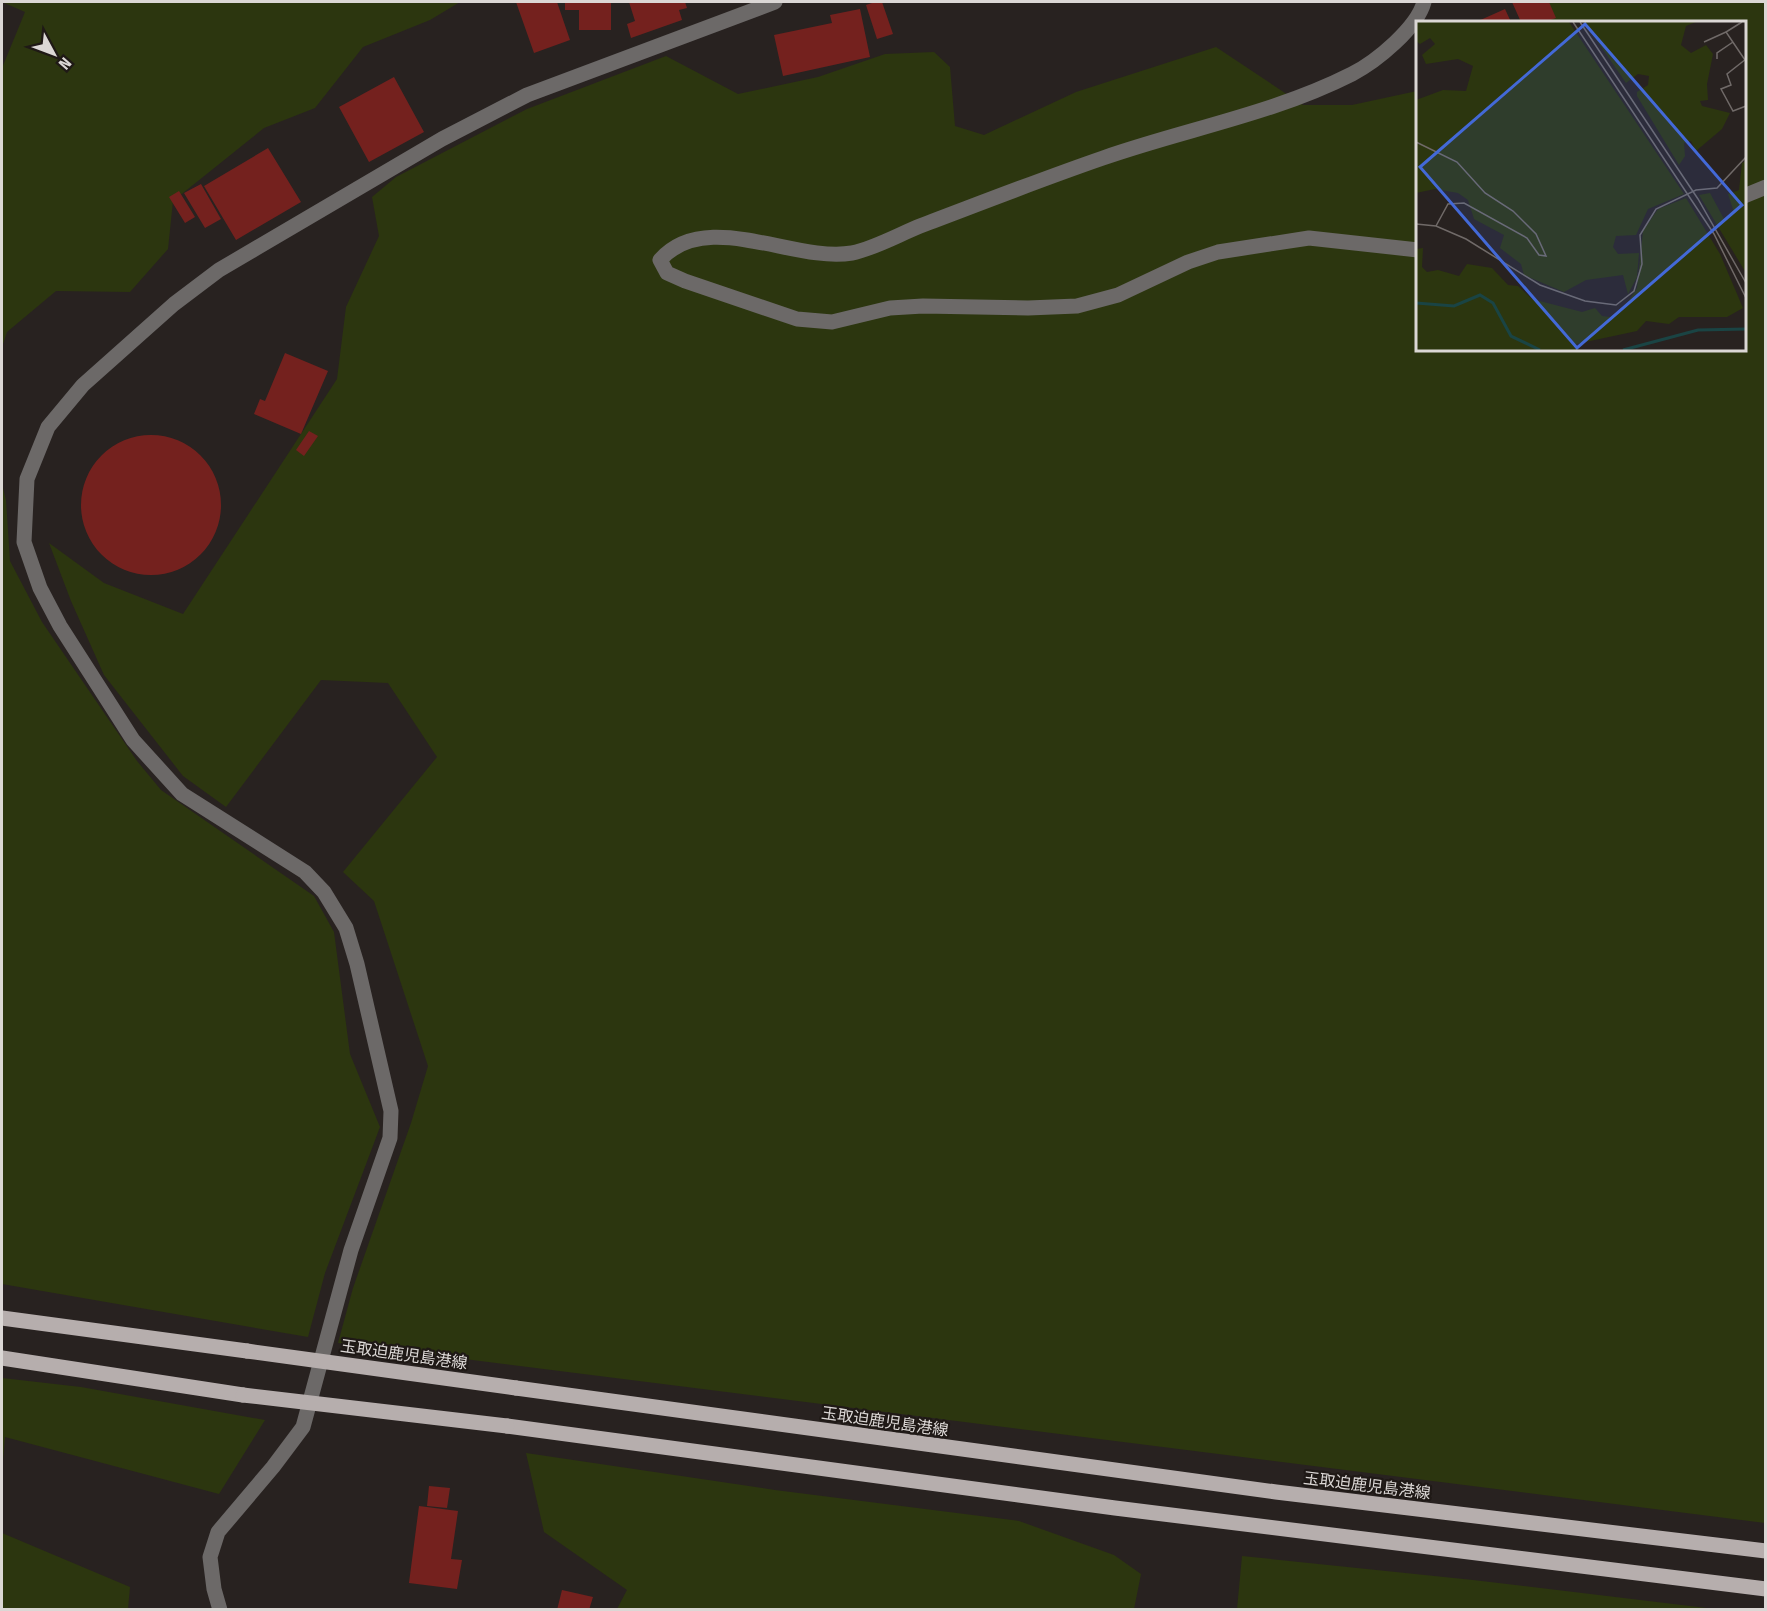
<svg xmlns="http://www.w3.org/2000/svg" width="1767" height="1611" font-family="'Fira Sans Condensed','Noto Sans JP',sans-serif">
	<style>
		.green { fill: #2c360f }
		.building { fill: #74211e }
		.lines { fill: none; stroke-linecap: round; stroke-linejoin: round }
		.minor { stroke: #6c6968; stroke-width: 15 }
		.major { stroke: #b6aead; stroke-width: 15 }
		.major-bridge { stroke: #b6aead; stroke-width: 15 }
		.labels { text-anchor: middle; stroke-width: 4.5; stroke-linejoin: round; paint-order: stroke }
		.street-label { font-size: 16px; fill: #dbd7d5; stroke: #1f1916 }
		.inset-river { fill: none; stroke: #1a4444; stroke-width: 3 }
		.inset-road { fill: none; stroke: #706a68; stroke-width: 1.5 }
		.view { fill: #4369d7; fill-opacity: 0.15; stroke: #4369d7; stroke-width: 3 }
		.inset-edge { fill: none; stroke: #dbd7d5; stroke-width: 3 }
	</style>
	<rect width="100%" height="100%" fill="#282220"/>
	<!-- green -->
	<path class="green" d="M2,2H460L430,20L363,47L315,108L264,128L173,201L168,249L130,292L56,291L7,332L2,347V68L25,12Z
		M1541,2H1765V1523L338,1343L353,1288L411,1123L428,1066L374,901L343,872L437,757L388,683L321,680L226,807L183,776L104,675L71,601L49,543L104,583L183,614L337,379L346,307L379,236L372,197L396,177L527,109L666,56L738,94L818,77L885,54L934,52L950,67L955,126L984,135L1076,92L1216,47L1303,105H1352L1417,91L1418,350H1744V22H1516Z
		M2,484L6,500L10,561L42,622L137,761L161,790L314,896L334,932L350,1054L380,1127L325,1273L308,1337L2,1284Z
		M2,1378L81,1387L265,1420L219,1494L5,1437L2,1472Z
		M526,1453L775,1490L1019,1521L1114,1555L1141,1574L1134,1609H617L627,1590L544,1532Z
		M2,1533L130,1587L128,1609H2Z
		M1242,1556L1473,1580L1715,1609H1237Z"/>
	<!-- building -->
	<path class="building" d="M516,2H557L570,40L534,53Z
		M565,2H611V30H579V10H565Z
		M629,2H685L687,8L679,10L682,20L631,38L627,24L635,21Z
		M875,2H882L893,34L877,39L866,5Z
		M1512,2H1549L1556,18L1545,22H1521Z
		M860,9L870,57L783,76L774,35L832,23L830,15Z
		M1505,9L1511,22H1476Z
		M394,77L424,132L369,162L339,107Z
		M268,148L301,202L236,240L204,186Z
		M201,184L221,219L205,228L184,193Z
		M179,191L195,217L185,223L169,197Z
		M285,353L328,371L301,434L254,414L260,399L265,401Z
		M309,431L318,436L304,456L296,450Z
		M81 505a70 70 0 1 1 140 0a70 70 0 1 1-140 0Z
		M429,1486L450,1488L447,1508L427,1506Z
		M419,1506L458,1511L451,1559L462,1560L457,1589L409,1583Z
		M562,1590L593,1597L589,1610H557Z"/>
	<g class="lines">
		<!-- minor -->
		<path class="minor" d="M1744,196L1766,187
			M1418,250L1309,238L1218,252L1188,262L1118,295L1077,306L1028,308L923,306L890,308L832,322L797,319L685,281L667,273L660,260C706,208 794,263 852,253C873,249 900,234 920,226C981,203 1042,179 1103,158C1186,129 1273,114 1352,74C1377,61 1417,28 1424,2
			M220,1610L214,1589L210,1557L218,1532L273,1467L303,1427L351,1250L390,1138L391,1111L357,964L346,928L324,892L305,872L182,794L133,740L60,626L40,588L24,542L27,479L48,427L83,385L174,304L219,270L442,139L527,95L775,2"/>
		<!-- major -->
		<path class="major" d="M2,1318L247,1351
			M2,1358L243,1395
			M516,1388L1276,1492L1766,1551
			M507,1426L1115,1508L1766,1589"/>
		<!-- major-bridge -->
		<path class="major-bridge" d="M247,1351L516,1388
			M243,1395L507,1426"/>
	</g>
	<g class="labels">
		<!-- street labels -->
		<g class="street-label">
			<text transform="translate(404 1354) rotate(8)" y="6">玉取迫鹿児島港線</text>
			<text transform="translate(885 1421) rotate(8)" y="6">玉取迫鹿児島港線</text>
			<text transform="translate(1367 1485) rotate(7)" y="6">玉取迫鹿児島港線</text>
		</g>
	</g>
	<!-- overview -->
	<g transform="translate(1416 21)">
		<rect width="330" height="330" fill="#282220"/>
		<path d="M0,1H153L268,173L232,188L220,214L200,215L197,226L202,233L223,232L221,256L212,273L207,254L170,259L148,271L108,254L105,243L84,227L88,214L58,198L52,179L42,172L19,168L0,172V79L27,69L50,70L57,45L42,38L10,43L6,34L19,23L14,17L4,23L0,20ZM168,1H280L270,5L265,24L275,32L290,24L297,33L291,63L292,79L284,80L286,85L314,92L306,108L280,130L275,120L268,122L269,135L263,144L221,75V71L232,64L233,55L222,53L210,62ZM330,140V252L283,174L294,172L308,198L318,191L312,173L323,169L326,142ZM270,177L304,233L327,287L311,296H263L253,303L230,300L221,310L160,323L162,329H0V228L7,227L6,246L11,251L22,249L43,255L51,243L76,247L92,264L102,265L116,278L166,291L179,287L186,295L194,296L206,290L221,267L227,210L242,188Z" fill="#2c360f"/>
		<path class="inset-river" d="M0,282L38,285L64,274L77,282L95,315L124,329M207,329L282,309L330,308"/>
		<path class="inset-road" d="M157,1L298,213L330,277M164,1L282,178L330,262M326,1L310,11L329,39M288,21L310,11M301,38V32L317,21M330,38L311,53L315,64L305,68L317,90L330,85M0,121L41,141L69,172L97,190L120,213L130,235L123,234L111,217L48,182L32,183L20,205M0,203L20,205L50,218L124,264L169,280L200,284L218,270L226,243L224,214L240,188L280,169L301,167L330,136"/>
		<path class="view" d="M169,3L326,184L161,327L4,146Z"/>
		<rect width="330" height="330" class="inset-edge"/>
	</g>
	<!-- border -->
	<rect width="1767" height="1611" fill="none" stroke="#dbd7d5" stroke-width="6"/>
	<!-- north arrow -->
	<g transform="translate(54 54) rotate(131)" stroke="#1f1916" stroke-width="4.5" paint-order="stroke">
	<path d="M0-4.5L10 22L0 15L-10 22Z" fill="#dbd7d5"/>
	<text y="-9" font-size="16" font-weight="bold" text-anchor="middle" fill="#dbd7d5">N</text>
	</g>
</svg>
